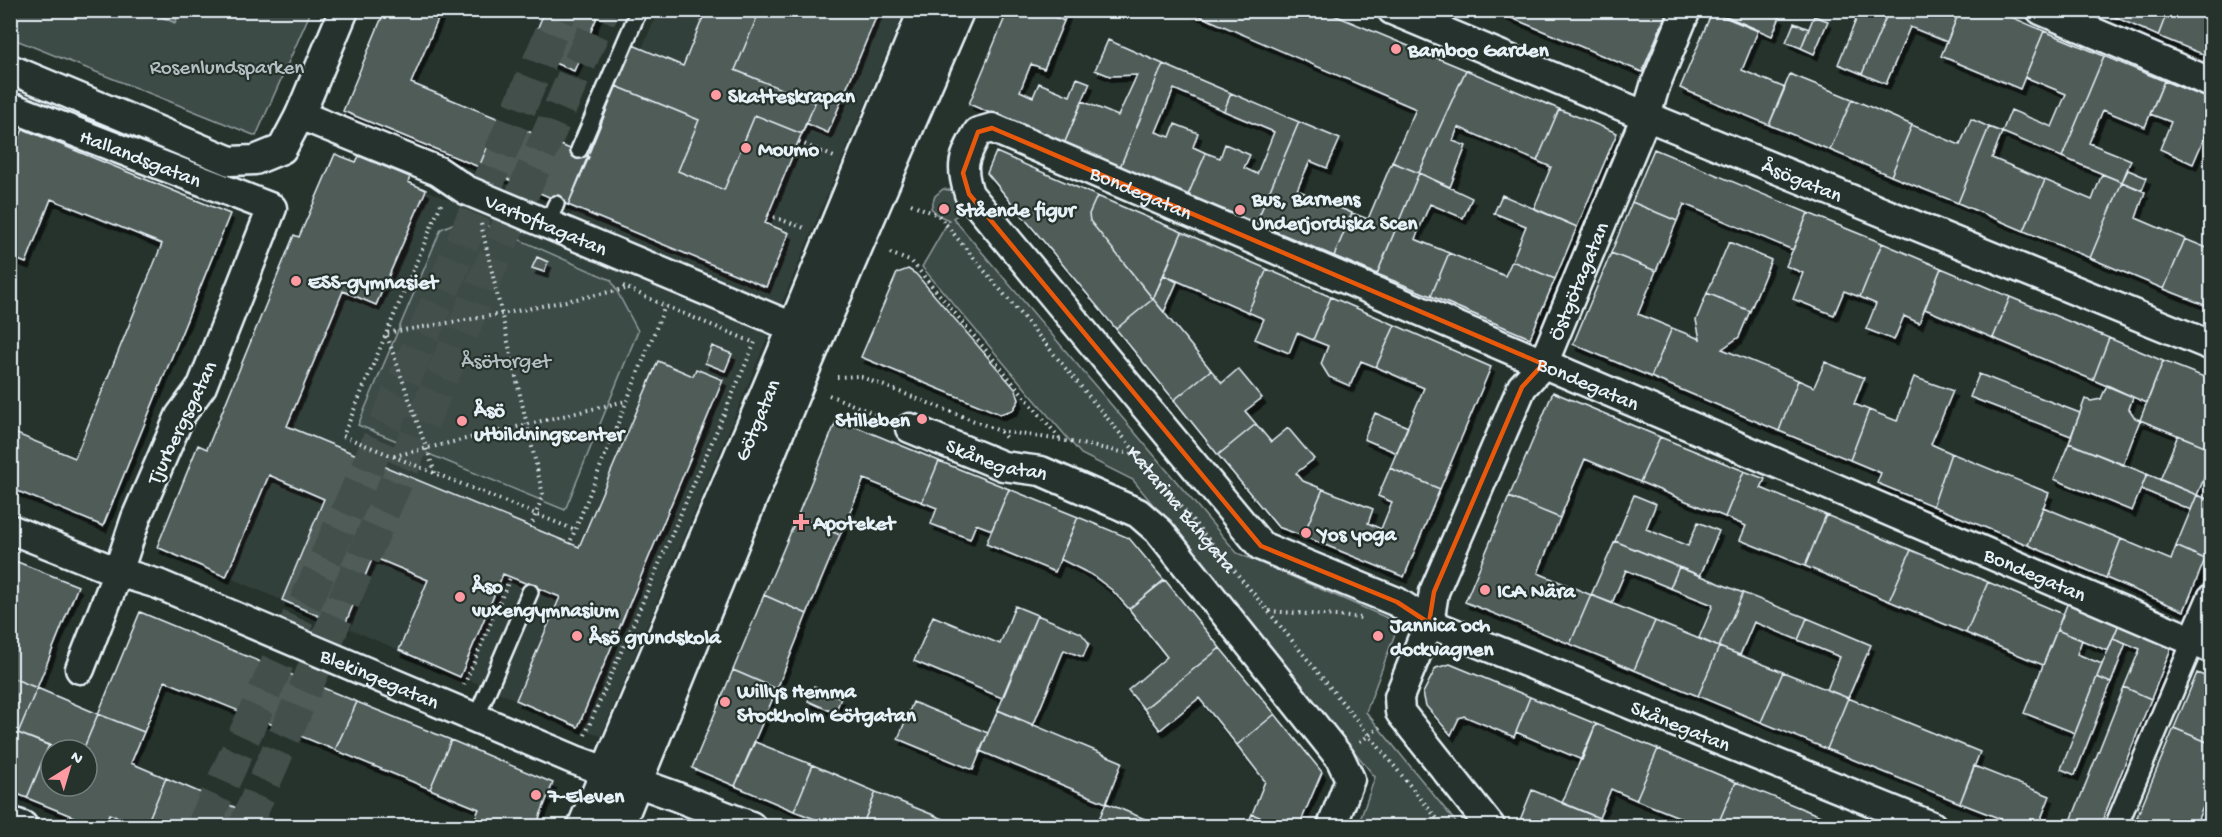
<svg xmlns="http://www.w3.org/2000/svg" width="2222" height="837" font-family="'Gochi Hand',sans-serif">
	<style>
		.built { fill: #333f3a }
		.green { fill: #3e4b47; stroke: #939ea0; stroke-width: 1.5 }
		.water { fill: #636f6d; stroke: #98a3a5; stroke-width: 1.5 }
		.building { fill: #505c59; stroke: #e8f1f8; stroke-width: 1.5; filter: url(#shadow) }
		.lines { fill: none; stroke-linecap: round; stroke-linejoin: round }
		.trunk-tunnel { stroke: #43504b; stroke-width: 33; stroke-dasharray: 33 16; stroke-linecap: butt }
		.service-casing { stroke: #e8f1f8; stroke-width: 20 }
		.pedestrian-casing { stroke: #e8f1f8; stroke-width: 26 }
		.minor-casing { stroke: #e8f1f8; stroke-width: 33 }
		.tertiary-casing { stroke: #e8f1f8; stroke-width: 38 }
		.path { stroke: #e8f1f8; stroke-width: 4; stroke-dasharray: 1.5 4.5; stroke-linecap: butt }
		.service { stroke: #26332d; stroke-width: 15 }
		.pedestrian { stroke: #26332d; stroke-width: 21 }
		.minor { stroke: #26332d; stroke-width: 28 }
		.tertiary { stroke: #26332d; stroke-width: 33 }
		.marked { fill: none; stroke: #e8590c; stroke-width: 4.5; stroke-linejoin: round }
		.poi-dot { fill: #ff9aa2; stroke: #26332d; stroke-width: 2 }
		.labels { text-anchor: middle; stroke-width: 4.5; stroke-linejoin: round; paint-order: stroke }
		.poi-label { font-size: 21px; font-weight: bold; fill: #e8f1f8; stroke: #26332d; text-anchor: start }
		.park-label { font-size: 21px; fill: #b5bfc3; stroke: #26332d }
		.street-label { font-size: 21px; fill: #e8f1f8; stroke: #26332d }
	</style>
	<defs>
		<filter id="shadow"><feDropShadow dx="3.5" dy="6" stdDeviation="0" flood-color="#0009"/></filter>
	</defs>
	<rect width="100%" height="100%" fill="#26332d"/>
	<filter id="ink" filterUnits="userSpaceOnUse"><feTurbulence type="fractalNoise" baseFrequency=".0167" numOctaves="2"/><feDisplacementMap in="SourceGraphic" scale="12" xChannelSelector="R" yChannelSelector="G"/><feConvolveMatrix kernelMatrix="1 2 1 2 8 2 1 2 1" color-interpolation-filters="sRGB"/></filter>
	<g filter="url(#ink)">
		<!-- built -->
		<path class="built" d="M658,11H904L601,736L157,547L198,445L207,448L294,235L300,237L335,154L356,162L359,156L410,177L408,183L558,245Z"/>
		<!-- green -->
		<path class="green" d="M10,11H311L256,136L11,38Z
			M943,189L955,191L963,203L959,214L953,218L1237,553L1399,623L1366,712L1459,826H1358L1375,777L1133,480L1081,454L922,267L949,220L938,215L931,208L935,196Z
			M468,217L611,280L638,331L565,510L358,425L441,229Z"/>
		<!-- water -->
		<path class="water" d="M146,10H180V11L175,23Z"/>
		<!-- building -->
		<path class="building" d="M385,10H442L411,83L499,119L479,167L343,111Z
			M545,10H600L574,71L528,52Z
			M706,10H760L735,70L815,103L802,134L755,115L724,190L678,171L699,120L616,86L633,45L683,66Z
			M706,10H879L828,133L806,123L768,215L765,223L789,233L766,287L568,205L633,45L683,66Z
			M1008,10H1038L1064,21L1044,69L1031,64L1020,91L1033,97L1039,83L1070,96L1077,78L1090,83L1064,144L969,104Z
			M1038,10H1068L1064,21Z
			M1186,10H1322L1466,70L1419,173L1392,162L1416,109Z
			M1503,10H1668L1642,72L1502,14Z
			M1712,10H1766L1780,17L1772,36Z
			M1860,10H1889L1862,74L1838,64Z
			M1889,10H1960L1947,42L1910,27L1886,84L1862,74Z
			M1960,10H1995L2044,31L2020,89L1941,56Z
			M2099,10H2168L2158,36Z
			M2168,10H2212V58L2158,36Z
			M1712,12L1758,31L1742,70L1785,88L1769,125L1680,88Z
			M1814,16L1828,21L1814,54L1801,48Z
			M1794,23L1809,29L1801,48L1786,42Z
			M2044,31L2104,56L2062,157L2002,132L2011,110L2052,127L2066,94L2025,77Z
			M1108,40L1163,64L1120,167L1064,144L1082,101L1118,116L1137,75L1110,76L1095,70Z
			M2104,56L2164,81L2145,127L2103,110L2089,143L2131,160L2122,182L2062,157Z
			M1163,64L1231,93L1224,111L1174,89L1156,132L1170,137L1175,124L1198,133L1193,147L1206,153L1188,195L1120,167Z
			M1466,70L1559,109L1537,161L1458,127L1453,141L1466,146L1450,187L1419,173Z
			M1790,74L1852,99L1830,150L1769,125Z
			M2164,81L2212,100V139L2205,136L2193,164L2160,149L2171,122L2150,114Z
			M1231,93L1299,122L1256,223L1188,195L1206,153L1220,158L1225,144L1250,155L1244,168L1257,174L1274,132L1224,111Z
			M1852,99L1912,125L1891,176L1830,150Z
			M1559,109L1617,133L1577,227L1534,208L1551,167L1537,161Z
			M499,119L589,157L568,205L479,167Z
			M1971,119L1989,127L1958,203L1891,176L1912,125L1960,145Z
			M1299,122L1340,139L1327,168L1310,161L1297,190L1352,213L1334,256L1256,223Z
			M1989,127L2002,132L1992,158L2045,180L2024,231L1958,203Z
			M23,129L230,214L103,526L10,488V431L75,458L162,244L51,199L26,263L10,257V159Z
			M1654,149L1808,213L1793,250L1684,204L1677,221L1632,202Z
			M996,152L1097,196L1089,214L1090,221L1153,299L1116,329L987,173Z
			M335,154L356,162L359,156L410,177L408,182L426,190L376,305L343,291L287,426L579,547L658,361L693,376L696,369L723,380L578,727L516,700L560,597L503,574L460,677L399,650L428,580L373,557L344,627L282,600L324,499L269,475L226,577L157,547L198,445L207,449L294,235L299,237Z
			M1392,162L1419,173L1377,274L1334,256L1352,213L1368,219Z
			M2128,170L2147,178L2142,190L2122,182Z
			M1419,173L1472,198L1463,218L1430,204L1415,239L1449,253L1431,296L1377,274Z
			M2102,174L2122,182L2090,258L2024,231L2045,180L2092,200Z
			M2122,182L2145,192L2136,218L2185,239L2164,289L2090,258Z
			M1502,195L1577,227L1555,279L1512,261L1526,226L1494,213Z
			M1097,196L1182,232L1153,299L1090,221L1089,214Z
			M1632,202L1677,221L1656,271L1611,253Z
			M1808,213L1882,243L1860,297L1844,291L1834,315L1793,299L1803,273L1786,266Z
			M1182,232L1267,269L1248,312L1164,275Z
			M2185,239L2212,250V308L2164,289Z
			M1729,242L1771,260L1750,311L1707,293Z
			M1882,243L1941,268L1919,323L1904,316L1894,340L1866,329L1876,304L1860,297Z
			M1449,253L1505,276L1512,261L1555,279L1530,338L1431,296Z
			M1611,253L1656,271L1638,314L1672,328L1651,377L1573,344Z
			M537,257L548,262L544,272L532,268Z
			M1941,268L2010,297L1993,338L1925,309Z
			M908,269L916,274L1016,390L1019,400L1013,410L1000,414L861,357L897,273Z
			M1267,269L1331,297L1313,340L1297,333L1289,353L1255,339L1264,319L1248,312Z
			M1164,275L1177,282L1164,312L1153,299Z
			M1707,293L1750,311L1739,337L1722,349L1798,380L1779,431L1651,377L1672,328L1700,339L1696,320Z
			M1331,297L1395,325L1376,367L1361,361L1350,386L1329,377L1321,364L1328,346L1313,340Z
			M2010,297L2109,338L2093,380L1993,338Z
			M1153,299L1211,370L1174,400L1116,329Z
			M1395,325L1491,367L1440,489L1390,468L1424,388L1376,367Z
			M2109,338L2163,361L2147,403L2093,380Z
			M712,346L732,354L725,371L705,363Z
			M2163,361L2212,380V449L2140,420Z
			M1825,362L1864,378L1854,404L1869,410L1850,460L1779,431L1798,380L1814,387Z
			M1238,369L1262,398L1245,411L1256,424L1218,455L1174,400L1211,370L1222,383Z
			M1979,374L2080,413L2071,436L1970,397Z
			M1914,377L1953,391L1931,444L1951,453L1933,506L1877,483L1881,473L1850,460L1869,410L1897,421Z
			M2107,385L2133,397L2129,409L2135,418L2140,420L2123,465L2069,443L2085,399L2091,401L2101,399Z
			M1553,392L1660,437L1640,482L1585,459L1560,518L1509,497Z
			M1375,413L1408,427L1397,453L1364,439Z
			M837,419L939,461L922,502L864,479L840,535L797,517Z
			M1256,424L1271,442L1288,428L1314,459L1296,473L1303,481L1323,489L1303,536L1278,527L1218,455Z
			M2178,435L2212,449V460L2197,495L2160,480Z
			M1660,437L1744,471L1725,517L1640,482Z
			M2069,443L2147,474L2132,511L2054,479Z
			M1951,453L2049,493L2028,545L1933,506Z
			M939,461L1009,489L992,530L976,524L970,539L931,524L937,508L922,502Z
			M1390,468L1440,489L1404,577L1303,536L1323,489L1373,509L1368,523L1381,529L1392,502L1378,496Z
			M1744,471L1765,479L1761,488L1826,515L1805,566L1740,540L1746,526L1725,517Z
			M2147,474L2197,495L2191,510L2141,489Z
			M1009,489L1078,517L1055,572L986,544Z
			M1634,495L1656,504L1646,529L1688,546L1698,522L1719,531L1700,576L1615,541Z
			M2197,495L2212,501V543L2205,559L2176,546Z
			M1509,497L1560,518L1538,573L1591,595L1570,644L1465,602Z
			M2043,507L2121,539L2106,578L2028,545Z
			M1826,515L1911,550L1889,601L1805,566Z
			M797,517L840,535L807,614L764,595Z
			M1078,517L1129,538L1164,580L1129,609L1112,590L1092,575L1060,559Z
			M2121,539L2171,560L2176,546L2205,559L2184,611L2106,578Z
			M1615,541L1679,567L1670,588L1626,570L1612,603L1591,595Z
			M1911,550L1988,582L1966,633L1889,601Z
			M10,559L78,586L37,688L10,677Z
			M1679,567L1743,593L1719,647L1699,638L1713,605L1670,588Z
			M1165,580L1220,648L1144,709L1128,690L1167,657L1129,609Z
			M1988,582L2063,614L2043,665L1966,633Z
			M1743,593L1807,618L1798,640L1754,622L1740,655L1719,647Z
			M764,595L807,614L777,689L733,670Z
			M1591,595L1655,621L1634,670L1570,644Z
			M2068,602L2119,624L2108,651L2057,630Z
			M1015,606L1037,615L1002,698L914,661L933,616L1000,644Z
			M140,612L357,702L335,750L165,681L144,732L98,714Z
			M1037,615L1081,633L1089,643L1083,657L1064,650L1033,726L998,710Z
			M1807,618L1871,645L1848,698L1827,690L1840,657L1798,640Z
			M1655,621L1719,647L1698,696L1634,670Z
			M2119,624L2172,646L2151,699L2124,687L2140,649L2113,638Z
			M2057,630L2082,640L2077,654L2102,664L2075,733L2024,713Z
			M2113,638L2126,643L2111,683L2097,677Z
			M1719,647L1783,672L1761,722L1698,696Z
			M1220,648L1275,714L1237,745L1199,698L1160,730L1144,709Z
			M1450,664L1530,697L1514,737L1464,716L1459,718L1451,735L1426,706L1423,693L1436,668Z
			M733,670L777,689L735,786L692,768Z
			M1783,672L1848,698L1827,749L1761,722Z
			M2197,673L2212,679V744L2174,728Z
			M10,677L37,688L18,733L49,745L27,798L10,791Z
			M2097,677L2111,683L2075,775L2061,769Z
			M814,686L841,698L835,713L808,701Z
			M2124,687L2151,699L2100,826H2069Z
			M37,688L98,714L83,750H60L18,733Z
			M1530,697L1596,724L1582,760L1516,732Z
			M1848,698L1980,752L1960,803L1827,749Z
			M357,702L451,740L430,789L335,750Z
			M913,702L988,733L973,770L898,739Z
			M998,710L1122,762L1106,803L980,751Z
			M98,714L144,732L131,763L166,778L146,826H139L109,814L104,826H96L27,798L49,745L60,750H51V786H87V750H83Z
			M1275,714L1322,772L1299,826H1282L1252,814L1265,781L1237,745Z
			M1596,724L1658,749L1636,800L1611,789L1599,818L1562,803Z
			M2174,728L2212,744V786L2195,826H2161L2137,817Z
			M451,740L553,783L536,826H472L479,809L430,789Z
			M755,742L813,765L794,811L735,786Z
			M1658,749L1736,782L1717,826H1702L1636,800Z
			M813,765L876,792L862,826H833L794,811Z
			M1974,766L2050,796L2038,826H2019L1960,803Z
			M166,778L241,810L234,826H146Z
			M1736,782L1818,815L1814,826H1717Z
			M1532,790L1599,818L1595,826H1526L1520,820Z
			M876,792L951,822L949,826H862Z
			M1106,803L1162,826H1096Z
			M241,810L281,826H234Z
			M1252,814L1282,826H1247Z
			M1818,815L1846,826H1814Z
			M2137,817L2161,826H2133Z"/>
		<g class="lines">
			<!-- trunk-tunnel -->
			<path class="trunk-tunnel" d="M203,826L367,468L561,10
				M245,826L603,10"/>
			<!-- service casing -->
			<g class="service-casing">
				<path id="service" d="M579,150L639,10
					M547,224L556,204
					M476,718L530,592"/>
			</g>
			<!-- pedestrian casing -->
			<g class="pedestrian-casing">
				<path id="pedestrian" d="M2116,826L2193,642"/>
			</g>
			<!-- minor casing -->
			<g class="minor-casing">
				<g id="minor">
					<path id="s2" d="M1392,10L1646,116L2212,346"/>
					<path d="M2041,10L2212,83"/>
					<path d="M10,69L230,161L255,160L282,149L300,115L344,10"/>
					<path id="s3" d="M10,110L16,109L272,208L202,386L180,416L136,518L118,572L80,669"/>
					<path id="s4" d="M300,115L438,171L466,190L795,328"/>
					<path id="s5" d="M910,428L1003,466L1041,471L1138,513L1160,532L1340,758L1350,779L1332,826"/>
					<path id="s6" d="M10,529L118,572L158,584L575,760L675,796L751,826"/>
					<path d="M2193,642L2212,598"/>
					<path d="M10,821L23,826"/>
					<path id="s7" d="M1490,826L1400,712L1399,697L1429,623L1434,592L1522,387L1543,364L1646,116L1655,86L1686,10"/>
					<path id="s8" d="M1932,826L1429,623L1397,602L1261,546L969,194C960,166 963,158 978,132L992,128L2212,649"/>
				</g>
			</g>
			<!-- tertiary casing -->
			<g class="tertiary-casing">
				<g id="tertiary">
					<path id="s9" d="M585,826L793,333L926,10"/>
					<path d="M617,826L798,380L957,10"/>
				</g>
			</g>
			<!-- path -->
			<g class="path">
				<path d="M799,142L834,157"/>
				<path d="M441,204L343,436L575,530"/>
				<path id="s1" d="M911,204L938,215L1268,611L1443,826"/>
				<path d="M768,215L804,228"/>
				<path d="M481,224L543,495L532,524"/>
				<path d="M890,253L912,262L1061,440"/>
				<path d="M623,286L665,306L755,343"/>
				<path d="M837,377L859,376L1000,431L1006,438"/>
				<path d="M829,395L887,419"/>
				<path d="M1000,431L1061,440L1137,455"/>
				<path d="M394,456L626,401"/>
				<path d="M435,473L386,333L502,314L625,289"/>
				<path d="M571,540L665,306"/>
				<path d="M1269,611L1363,618"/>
				<path d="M464,685L510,578"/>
				<path d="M585,735L756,340"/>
				<path d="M1360,742L1380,727"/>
			</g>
			<!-- service -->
			<use href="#service" class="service"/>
			<!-- pedestrian -->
			<use href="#pedestrian" class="pedestrian"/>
			<!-- minor -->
			<use href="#minor" class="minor"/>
			<!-- tertiary -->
			<use href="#tertiary" class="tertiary"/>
		</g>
	</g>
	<!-- marked area -->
	<path class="marked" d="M992,128L1543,364L1522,387L1434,592L1429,623L1397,602L1261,546L969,194L963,173L978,132Z"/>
	<!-- markers -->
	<g class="poi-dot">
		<circle cx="1396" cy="49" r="6"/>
		<circle cx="716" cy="95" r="6"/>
		<circle cx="746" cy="148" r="6"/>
		<circle cx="944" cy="209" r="6"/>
		<circle cx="1240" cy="210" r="6"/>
		<circle cx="296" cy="281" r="6"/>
		<circle cx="922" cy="419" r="6"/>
		<circle cx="462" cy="421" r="6"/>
		<path d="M798 513h6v6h6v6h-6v6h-6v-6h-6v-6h6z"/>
		<circle cx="1306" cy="533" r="6"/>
		<circle cx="1485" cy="590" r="6"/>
		<circle cx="460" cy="597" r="6"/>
		<circle cx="577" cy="636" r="6"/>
		<circle cx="1378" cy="636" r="6"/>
		<circle cx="725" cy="702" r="6"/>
		<circle cx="536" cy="795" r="6"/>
	</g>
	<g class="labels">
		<!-- poi labels -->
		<g class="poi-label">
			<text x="1408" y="56">Bamboo Garden</text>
			<text x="728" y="102">Skatteskrapan</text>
			<text x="758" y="155">Moumo</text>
			<text x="1252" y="205">Bus, Barnens<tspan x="1252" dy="24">Underjordiska Scen</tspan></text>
			<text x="956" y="216">Stående figur</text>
			<text x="308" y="288">ESS-gymnasiet</text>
			<text x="474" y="416">Åsö<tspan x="474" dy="24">utbildningscenter</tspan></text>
			<text x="910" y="426" text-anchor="end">Stilleben</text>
			<text x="813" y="529">Apoteket</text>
			<text x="1318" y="540">Yos yoga</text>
			<text x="472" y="592">Åso<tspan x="472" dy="24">vuxengymnasium</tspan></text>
			<text x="1497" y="597">ICA Nära</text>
			<text x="1390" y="631">Jannica och<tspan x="1390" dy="24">dockvagnen</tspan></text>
			<text x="589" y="643">Åsö grundskola</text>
			<text x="737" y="697">Willys Hemma<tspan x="737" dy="24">Stockholm Götgatan</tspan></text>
			<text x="548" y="802">7-Eleven</text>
		</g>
		<!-- park labels -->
		<g class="park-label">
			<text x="227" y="73">Rosenlundsparken</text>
			<text x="506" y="367">Åsötorget</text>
		</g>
		<!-- street labels -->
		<g class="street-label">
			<text dy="7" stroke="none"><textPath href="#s3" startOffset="140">Hallandsgatan</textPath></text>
			<text dy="7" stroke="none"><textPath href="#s2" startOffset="444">Åsögatan</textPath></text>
			<text dy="7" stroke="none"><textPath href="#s8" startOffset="1428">Bondegatan</textPath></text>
			<text dy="7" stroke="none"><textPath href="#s4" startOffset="270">Vartoftagatan</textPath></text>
			<text dy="7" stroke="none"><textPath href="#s7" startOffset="616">Östgötagatan</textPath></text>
			<text dy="7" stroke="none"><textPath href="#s8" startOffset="1914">Bondegatan</textPath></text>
			<text dy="7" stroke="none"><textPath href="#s9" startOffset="441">Götgatan</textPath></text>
			<text transform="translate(181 422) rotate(-64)" y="7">Tjurbergsgatan</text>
			<text dy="7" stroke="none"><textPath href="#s5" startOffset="93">Skånegatan</textPath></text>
			<text dy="7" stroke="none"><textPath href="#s1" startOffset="411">Katarina Bangata</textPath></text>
			<text dy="7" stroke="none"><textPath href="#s8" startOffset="2400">Bondegatan</textPath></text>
			<text dy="7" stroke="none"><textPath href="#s6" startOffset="399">Blekingegatan</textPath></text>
			<text transform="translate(1681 725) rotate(22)" y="7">Skånegatan</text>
		</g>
	</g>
	<!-- margin -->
	<rect width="2222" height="837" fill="none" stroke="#26332d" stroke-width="36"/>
	<rect x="18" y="18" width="2186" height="801" fill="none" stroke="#e8f1f8" stroke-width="2" filter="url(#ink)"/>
	<!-- north arrow -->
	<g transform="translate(69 768) rotate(37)"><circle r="28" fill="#26332d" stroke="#747f7e" stroke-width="1.5"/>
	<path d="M0-4.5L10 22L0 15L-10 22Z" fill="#ff9aa2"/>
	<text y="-9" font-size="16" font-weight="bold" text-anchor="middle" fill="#e8f1f8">N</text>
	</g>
</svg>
